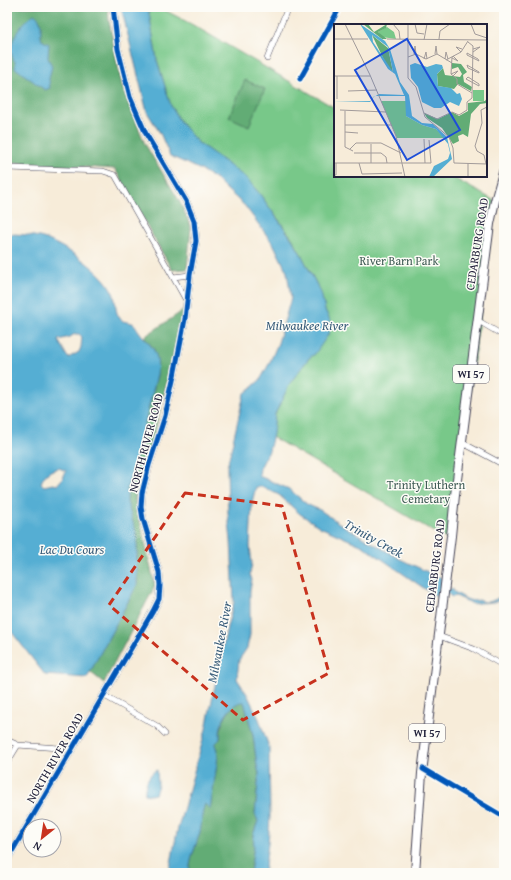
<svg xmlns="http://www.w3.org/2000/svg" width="511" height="880" font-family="'Gentium Book Plus',serif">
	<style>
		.green { fill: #78c889; stroke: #4d7562 }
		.forest { fill: #62ac75; stroke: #426758 }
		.water { fill: #55aed3; stroke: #3c6887; fill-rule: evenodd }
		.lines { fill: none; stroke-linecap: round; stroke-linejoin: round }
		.street-casing { stroke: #424053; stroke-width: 6 }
		.secondary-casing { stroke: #424053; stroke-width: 8 }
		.primary-casing { stroke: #424053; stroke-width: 10 }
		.street { stroke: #fff; stroke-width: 5 }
		.secondary { stroke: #fff; stroke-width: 7 }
		.primary { stroke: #fff; stroke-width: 8 }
		.cycleway-casing { stroke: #fdfcf7; stroke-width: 8 }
		.cycleway { stroke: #0057b8; stroke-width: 5 }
		.marked { fill: none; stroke: #c8321e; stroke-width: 3; stroke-dasharray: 8 5; stroke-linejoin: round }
		.labels { text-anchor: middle; stroke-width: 3; stroke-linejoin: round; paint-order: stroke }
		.shield { fill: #fdfcf7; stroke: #646373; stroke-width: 1 }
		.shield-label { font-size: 11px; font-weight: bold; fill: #22223b }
		.street-label { font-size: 12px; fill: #22223b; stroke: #fdfcf7 }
		.park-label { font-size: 12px; fill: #405c56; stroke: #fdfcf7 }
		.water-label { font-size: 13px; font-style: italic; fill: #365a78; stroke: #fdfcf7 }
		.inset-road { fill: none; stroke: #a29b9a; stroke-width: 1 }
		.view { fill: #1d4ed8; fill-opacity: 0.15; stroke: #1d4ed8; stroke-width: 2 }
		.inset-edge { fill: none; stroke: #22223b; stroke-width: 2 }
	</style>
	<rect width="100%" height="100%" fill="#fdfcf7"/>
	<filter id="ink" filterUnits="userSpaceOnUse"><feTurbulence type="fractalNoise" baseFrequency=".025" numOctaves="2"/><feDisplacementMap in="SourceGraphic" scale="8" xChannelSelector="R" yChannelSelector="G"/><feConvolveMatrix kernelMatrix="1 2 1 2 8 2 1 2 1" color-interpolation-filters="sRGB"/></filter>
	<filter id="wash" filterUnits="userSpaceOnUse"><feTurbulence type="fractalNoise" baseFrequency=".012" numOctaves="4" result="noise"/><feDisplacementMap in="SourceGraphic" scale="16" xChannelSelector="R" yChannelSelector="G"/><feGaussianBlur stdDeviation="0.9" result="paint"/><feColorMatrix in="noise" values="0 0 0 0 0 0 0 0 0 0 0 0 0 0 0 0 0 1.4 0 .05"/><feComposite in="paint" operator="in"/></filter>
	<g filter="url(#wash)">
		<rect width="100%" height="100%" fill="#f7ecd9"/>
		<!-- green -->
		<path class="green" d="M148,7H159L193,25L335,108V176H450L495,201L450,541L272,437L275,414L290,383L309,358L315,354L332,324L325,310L321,293L301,254L292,238L259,193L245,178L214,154L197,142L180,122L171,106L157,60Z"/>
		<!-- forest -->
		<path class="forest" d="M7,7H108L109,21L122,86L145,144L179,200L191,227L187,269L172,270L115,169L7,162Z
			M245,80L265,89L249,126L229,117Z
			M185,308L154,435L135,499L155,586L104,683L90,672L137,585V536L127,502V488L137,454L157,375L154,349L144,337L184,310Z
			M241,701H244L253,735L257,766L259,773L255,814L258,821L253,835L254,846L250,873H189C190,858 196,846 200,832C202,822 201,813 205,803L210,809L211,803L217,763L218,754L215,744L220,739C220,724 226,709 241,701Z"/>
		<!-- water -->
		<path class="water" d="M121,7H148L157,60L171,106L180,122L197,142L214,154L246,178L259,193L292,239L301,254L321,293L325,310L332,324L328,335L315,354L309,358L290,383L275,414L273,434L269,451L260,468L259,476L289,489L308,505L320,510L339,523L400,559L430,573L442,578L441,584L450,589H453L454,592C464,597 469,603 479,600C488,605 497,599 504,594C500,606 483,601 473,604L456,596L452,597L440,588L438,598L363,546L320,527L300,514L279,495L263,487H256L252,502L250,546L252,564L250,574L252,580L250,590V635L247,648L239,660L237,679L247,694L259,719L269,747L270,817L268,844L264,873H250L254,846L253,835L258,821L255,814L259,773L257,766L253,735L244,702C234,701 225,715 222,723C220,728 220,734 220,739L215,744L218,754L217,764L211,803L210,809L205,804C201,813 202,823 200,832C196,846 190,858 189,873H169L177,832L206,729L227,627L234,602L231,541L228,514L227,467L244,394L260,380L269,364L278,343L291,298L287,272L274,245L245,206L214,178L201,170L170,156L160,133L147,112Z
			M34,14C47,22 37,35 43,41C45,42 47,43 49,44L48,58L52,66L49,79L50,88L45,90L15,68C16,60 14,62 12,56C8,40 22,23 34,14Z
			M7,234C19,234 35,235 46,239C67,248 102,270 112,291C117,299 114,310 119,317C122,323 127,321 132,323C135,324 136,327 138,330C151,348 160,349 157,375L137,454L127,488V502L137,536V585L87,678L45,675L7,626ZM75,334H79L82,337L81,347L79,352L68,358L58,340L70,337ZM59,468L66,471L63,478L57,485L53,484L44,486L41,483C44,474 50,470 59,468Z
			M157,770L158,785L155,794L150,795L145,794C144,785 149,773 157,770Z"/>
	</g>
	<g filter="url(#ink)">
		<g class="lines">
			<!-- street casing -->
			<g class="street-casing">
				<path id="street" d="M267,59L288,7
					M300,79L340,7
					M7,168L103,171L115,175L173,277L190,275
					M173,277L187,302
					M477,320L504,336
					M461,442L504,465
					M439,636L474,649L504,666
					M103,695L157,726L165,734
					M7,740L18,745L72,749
					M7,763L18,745
					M423,769L504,817"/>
			</g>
			<!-- secondary casing -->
			<g class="secondary-casing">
				<path id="secondary" d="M7,860L153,611L159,599L160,585L159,572L143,519L141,507L142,493L149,465L165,416L174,376L185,319L190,275L196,241L194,221L186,201L146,134L130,97L118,49L113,7"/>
			</g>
			<!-- primary casing -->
			<g class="primary-casing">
				<path id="primary" d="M415,873L422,773L451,536L455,495L490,224L495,201L504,169"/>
			</g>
			<!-- street -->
			<use href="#street" class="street"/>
			<!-- secondary -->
			<use href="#secondary" class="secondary"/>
			<!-- primary -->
			<use href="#primary" class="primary"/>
			<!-- cycleway casing -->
			<g class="cycleway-casing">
				<path id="cycleway" d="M300,79L340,7
					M423,769L504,817
					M7,860L153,611L159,599L160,585L159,572L143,519L141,507L142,493L149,465L165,416L174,376L185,319L190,275L196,241L194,221L186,201L146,134L130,97L118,49L113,7"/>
			</g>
			<!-- cycleway -->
			<use href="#cycleway" class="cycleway"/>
		</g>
	</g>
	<!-- marked area -->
	<path class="marked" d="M185,493L282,506L329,673L243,720L109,605Z"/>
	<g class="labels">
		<!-- shield labels -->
		<g class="shield">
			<rect x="453" y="365" width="36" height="18" rx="3"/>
			<rect x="409" y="724" width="36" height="18" rx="3"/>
		</g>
		<g class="shield-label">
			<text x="471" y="378">WI 57</text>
			<text x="427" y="737">WI 57</text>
		</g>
		<!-- street labels -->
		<g class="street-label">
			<text transform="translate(477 244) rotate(-81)" y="4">CEDARBURG ROAD</text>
			<text transform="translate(146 443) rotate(-75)" y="4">NORTH RIVER ROAD</text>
			<text transform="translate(435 566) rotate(-83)" y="4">CEDARBURG ROAD</text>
			<text transform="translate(55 758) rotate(-60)" y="4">NORTH RIVER ROAD</text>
		</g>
		<!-- park labels -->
		<g class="park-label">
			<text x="399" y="265">River Barn Park</text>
			<text x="426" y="489">Trinity Luthern<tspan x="426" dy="14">Cemetary</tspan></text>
		</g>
		<!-- water labels -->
		<g class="water-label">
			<text x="307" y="330">Milwaukee River</text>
			<text transform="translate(374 538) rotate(29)" y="5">Trinity Creek</text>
			<text x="72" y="554">Lac Du Cours</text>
			<text transform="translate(219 642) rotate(-79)" y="5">Milwaukee River</text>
		</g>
	</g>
	<!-- overview -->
	<g transform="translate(334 24)">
		<rect width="153" height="153" fill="#f7ecd9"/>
		<path d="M53,3L60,8L62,15L48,13L44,8ZM139,66H150V77H139ZM47,77H72V92L88,101L102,105L110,114H63Z" fill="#78c889"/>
		<path d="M29,0H34L40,8L53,0L52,4L44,8L53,15H48ZM38,11L54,24L59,48L53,42ZM118,39L127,40L133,48L129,51L130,58L138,63L137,67L124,60L120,65L104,62L103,50L109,44L111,51L126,53L128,50L124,43L118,45ZM153,74V79L146,80L137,90L134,113L129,110L124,112L125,117L119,120L108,104L93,94L90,89L104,95L118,88L125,92L134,87V79L151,77Z" fill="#62ac75"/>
		<path d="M26,0L51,17L56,25L66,58L75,71L78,92L88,99L99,100L113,113L118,135L99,153H95L100,142L114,135L116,129L114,120L102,105L88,101L72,92L71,72H42L39,73L38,76L36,78H0L36,77L38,76V74L40,73L45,70L70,71L61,50L54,45ZM38,11L54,23L59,48L39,18ZM81,39L93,43L102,40L108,41L109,44L103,50L104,62L117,64L123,70L126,69L128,75L125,82L116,78L107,84H100L88,78L84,63L77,54L76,41Z" fill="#55aed3" fill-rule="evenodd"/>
		<path class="inset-road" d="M11,0L36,51L62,112L71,153M59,0L65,7L66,15M74,0V54L82,63L91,93L115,113L119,124L120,139L153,140M81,0L83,9L90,10M137,0L141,10L153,14M0,15H34M53,15L153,16M105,15L106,7L116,0M90,16L93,0M127,28L134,17M127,28L122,23L128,25M139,28L146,23L139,25M133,29L144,35L145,37L133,31ZM80,30L81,22L82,30M101,30L102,22L103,30M74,33L82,30L92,35L103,30L118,39M118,33L117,50L123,55V60L138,69M118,34L124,37L119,32M90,35L92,28L93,35M111,35L112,28L114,35M112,36L127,28M133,41L145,48V49L134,44ZM117,50L124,47L119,52M0,52H36M134,53L145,60V62L132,55ZM14,67L43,66M3,75V52M6,86L52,88M11,87V123L19,127M90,89L103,95L118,88L125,91L133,86V78L138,74L139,22L134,18M11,101H58M11,108L24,109M90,115L91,139M16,125L22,119H47L67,129M20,129H47L52,133L53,139M0,139H97L95,116M25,139L28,150L68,149M37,139V120M152,140L150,131L143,127L141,122L148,99L147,86L153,83M0,151H2V139M134,153V139"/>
		<path class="view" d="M73,15L126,106L73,136L21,46Z"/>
		<rect width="153" height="153" class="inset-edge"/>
	</g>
	<!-- margin -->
	<rect width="511" height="880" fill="none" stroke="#fdfcf7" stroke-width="24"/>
	<!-- north arrow -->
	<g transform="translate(42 838) rotate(210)"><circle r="19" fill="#fdfcf7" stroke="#a5a5ac"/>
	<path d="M0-3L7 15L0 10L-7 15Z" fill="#c8321e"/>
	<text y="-6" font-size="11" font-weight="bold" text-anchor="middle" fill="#22223b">N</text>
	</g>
</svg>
